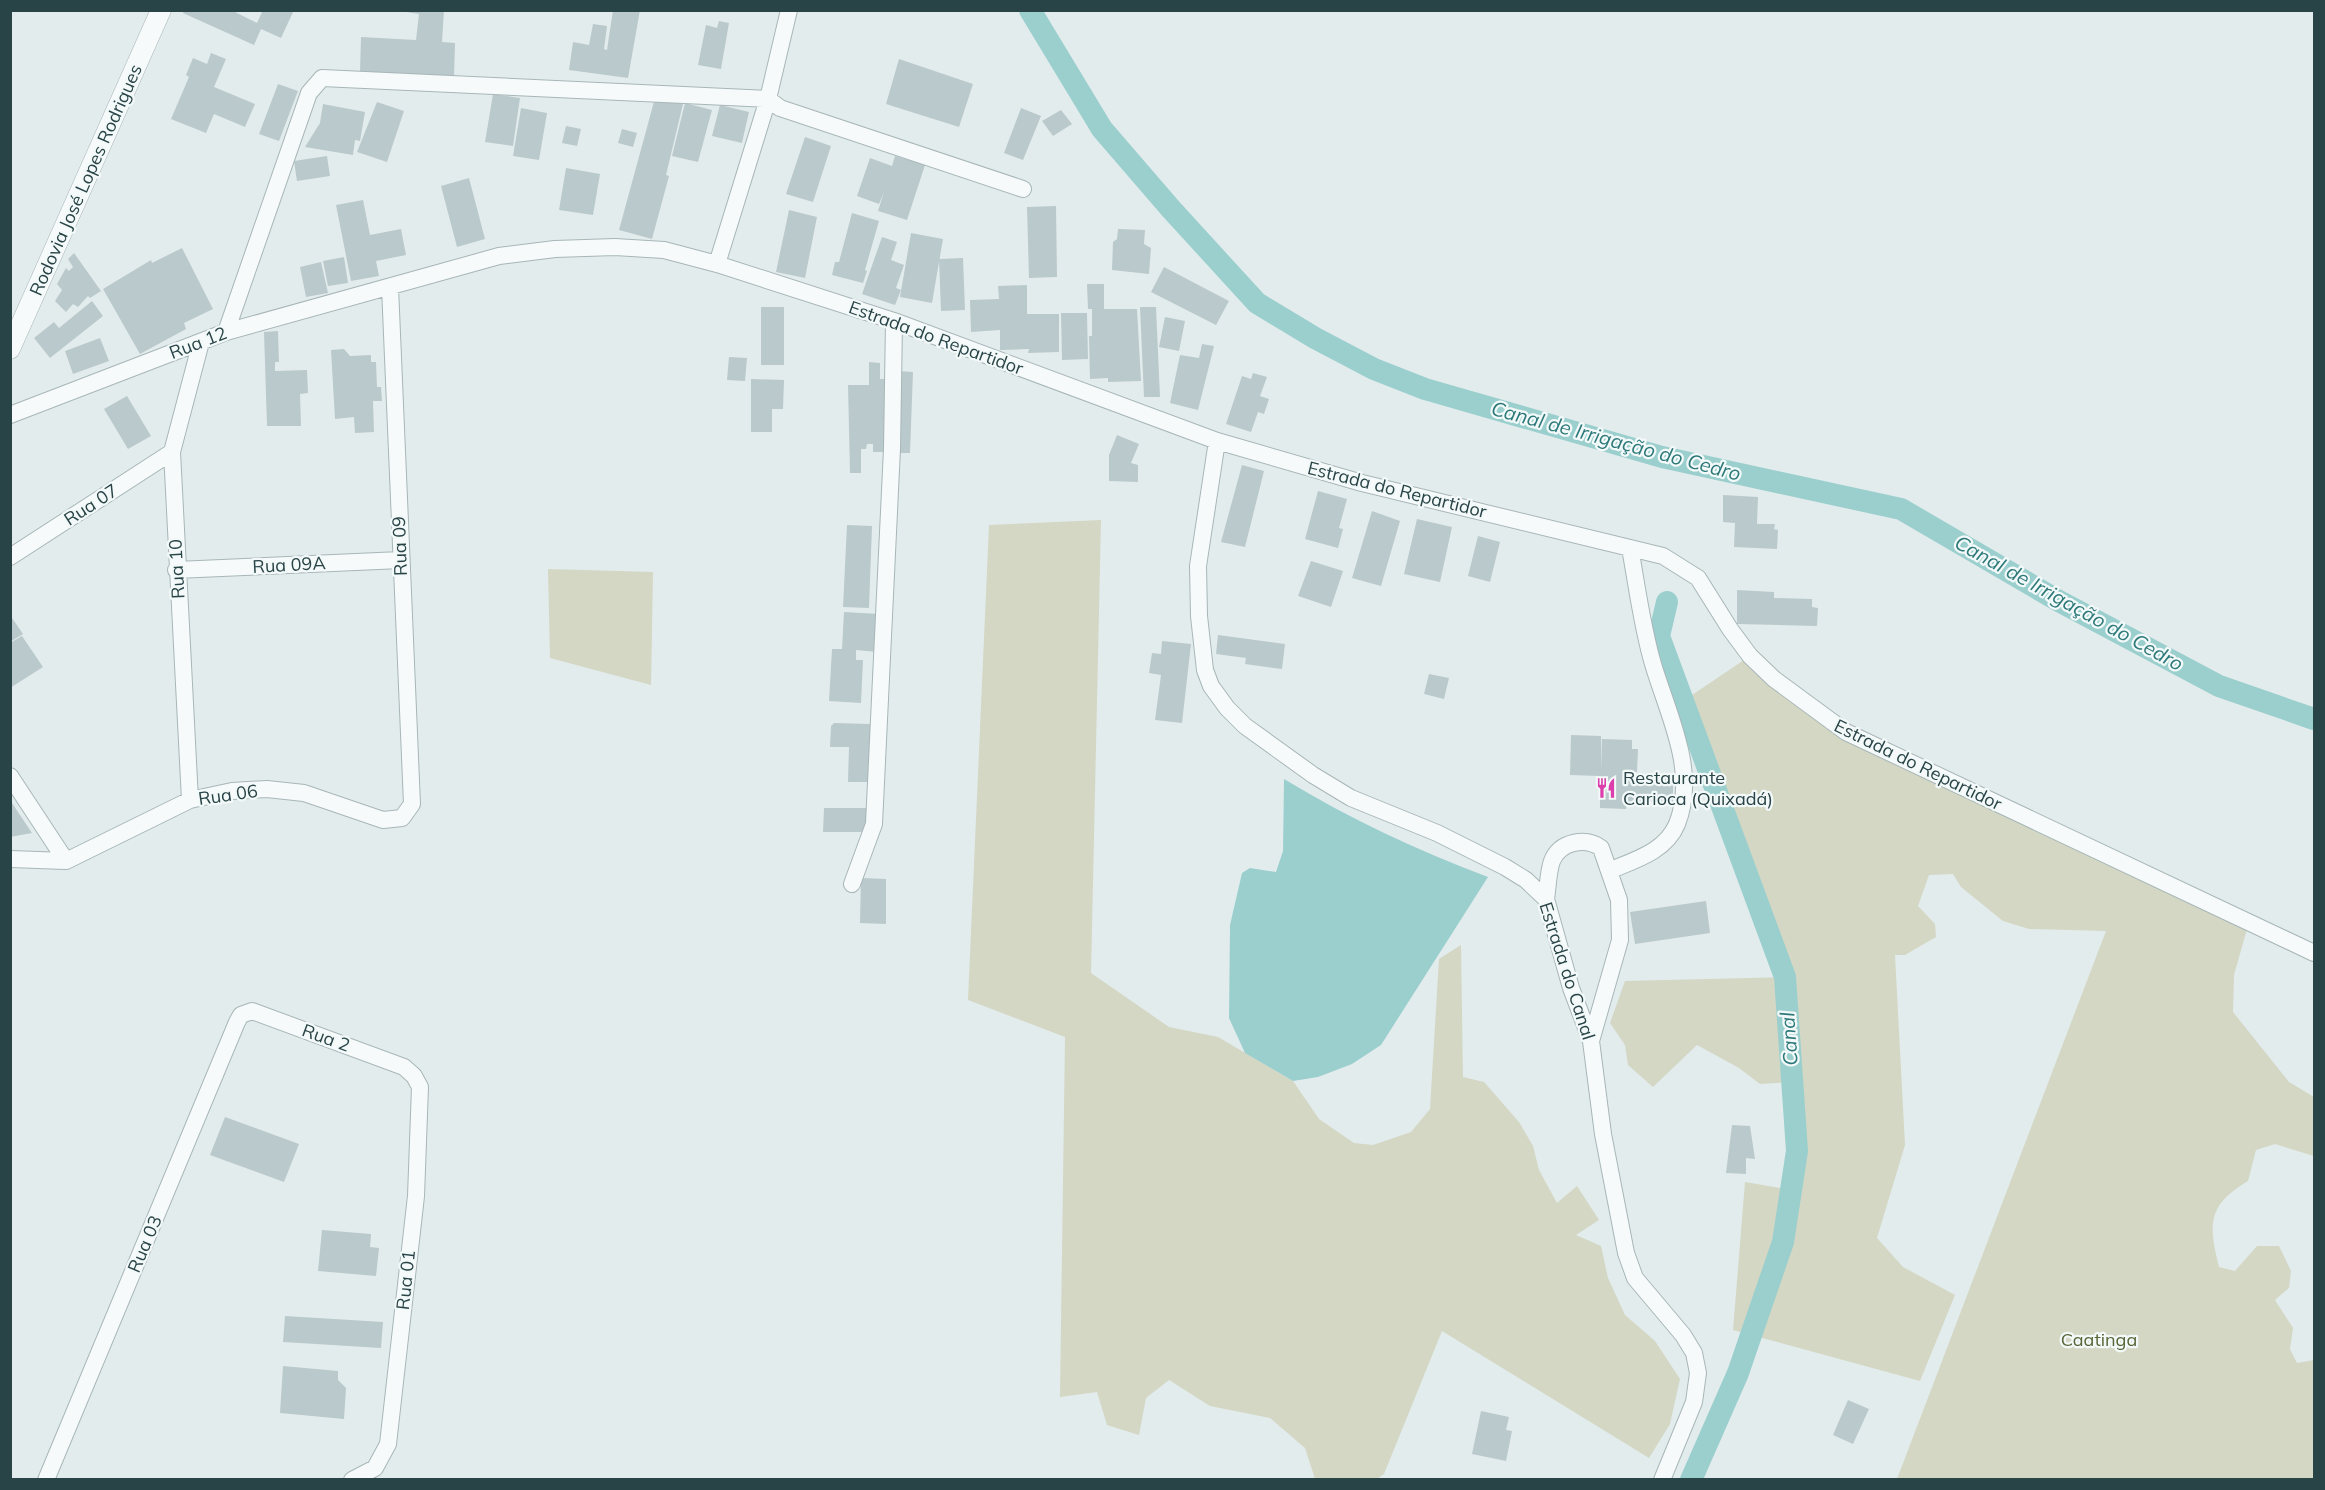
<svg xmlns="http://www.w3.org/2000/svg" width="2325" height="1490" font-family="Mulish,sans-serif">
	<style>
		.green { fill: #d3d7c4 }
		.water { fill: #9bcfce }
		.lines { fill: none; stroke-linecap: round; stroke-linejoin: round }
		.canal { stroke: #9bcfce; stroke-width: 22 }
		.building { fill: #bac9cb }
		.minor-casing { stroke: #a7b6b8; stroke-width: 18 }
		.tertiary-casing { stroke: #a7b6b8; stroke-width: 21 }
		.minor { stroke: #f7fafa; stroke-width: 16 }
		.tertiary { stroke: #f7fafa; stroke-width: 20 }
		.labels { text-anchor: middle; stroke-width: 4.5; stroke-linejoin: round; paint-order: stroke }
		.street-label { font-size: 18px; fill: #294447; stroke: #f3f9f9 }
		.poi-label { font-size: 18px; fill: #294447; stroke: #f3f9f9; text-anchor: start }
		.park-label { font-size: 18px; fill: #576435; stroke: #f3f9f9 }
		.water-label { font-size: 20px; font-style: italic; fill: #2d797a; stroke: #f3f9f9 }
	</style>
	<rect width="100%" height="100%" fill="#e3eced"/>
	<!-- green -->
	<path class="green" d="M1101,520L1091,973L1169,1027L1218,1037L1293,1081L1319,1119L1354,1143L1373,1145L1411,1132L1430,1109L1439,959L1461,945L1463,1077L1484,1082L1519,1122L1533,1146L1539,1170L1557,1203L1577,1186L1599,1220L1576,1235L1601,1246L1608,1278L1625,1315L1655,1341L1680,1379L1670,1424L1649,1458L1442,1331L1384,1474L1377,1479H1315L1305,1448L1270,1418L1210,1406L1169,1380L1146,1398L1139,1435L1107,1425L1097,1392L1060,1397L1065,1037L968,1000L989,525Z
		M548,569L653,572L651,685L550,658Z
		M1750,656L1846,732L2249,922L2234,975L2233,1012L2289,1082L2314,1097V1156L2275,1144L2256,1150L2248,1181C2208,1205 2208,1223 2219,1267L2235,1271L2257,1246H2279L2291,1271L2289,1288L2275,1300L2293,1328L2290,1349L2297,1363L2314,1360V1479H1897L2106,931L2029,929L2003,921L1961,887L1953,874L1929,875L1918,906L1935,924L1936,937L1905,955H1895L1905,1145L1877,1238L1903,1267L1955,1295L1920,1381L1733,1330L1745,1182L1791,1190L1797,1151L1792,1082L1760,1084L1739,1068L1697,1045L1653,1087L1628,1065L1625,1045L1610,1023L1625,981L1785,977L1683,701Z"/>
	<!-- water -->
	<path class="water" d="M1284,779C1350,819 1417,850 1488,877L1381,1045L1352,1064L1318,1077L1293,1081L1245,1053L1229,1018L1230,925L1242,873L1250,868L1276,872L1283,851Z"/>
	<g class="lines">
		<!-- canal -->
		<path class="canal" d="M1030,10L1102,129L1171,209L1257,303L1315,338L1374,369L1425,389L1662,457L1901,509L2057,600L2219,686L2314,719
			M1667,602L1659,636L1785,977L1797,1151L1783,1242L1738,1373L1691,1480"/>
	</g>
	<!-- building -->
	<path class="building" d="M184,10H231L257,23L263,10H294L281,38L261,29L254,45L183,13Z
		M393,10H444L442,42L455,43L454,79L360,72L361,37L416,40L419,14Z
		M613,10H640L628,78L569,70L573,42L589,45L593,24L607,26L604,49L607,50Z
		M719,21L729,23L721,69L698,65L706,25L717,28Z
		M211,53L226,59L214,87L255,104L245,127L214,114L206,133L171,119L189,77L186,75L193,58L207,64Z
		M899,59L973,84L959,127L886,104Z
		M278,84L298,91L279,141L259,134Z
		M493,94L520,98L513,146L485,142Z
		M655,98L683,104L666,175L669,176L652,239L619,230Z
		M377,102L404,111L387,162L357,152Z
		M685,103L712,110L698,162L672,156Z
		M323,104L365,112L360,141L355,140L353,155L305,147L320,123Z
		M720,105L749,112L742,143L712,136Z
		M521,108L547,113L539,160L513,156Z
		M1021,108L1041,116L1023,160L1004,153Z
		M1061,110L1072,124L1053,136L1042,121Z
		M566,126L581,129L577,146L562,143Z
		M622,129L637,133L633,147L618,143Z
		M805,137L831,146L813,202L786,194Z
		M327,156L330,176L297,181L294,161Z
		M895,156L925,165L907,220L878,211L884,192L879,204L857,196L870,158L892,166Z
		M566,168L600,174L593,215L559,210Z
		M469,178L485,239L457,247L441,186Z
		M363,200L370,235L401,229L406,255L376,261L379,276L351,281L336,205Z
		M1056,206L1057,277L1029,278L1027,207Z
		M789,210L817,217L805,278L776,272Z
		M852,213L879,221L865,270L867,271L863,283L832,275L835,262H839Z
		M1118,229L1145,230L1144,244L1151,248L1149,274L1112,270L1113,242L1117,239Z
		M911,233L943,239L932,303L900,297Z
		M882,237L897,242L891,260L904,265L896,288L901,290L895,305L862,294Z
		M182,248L213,309L184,323L186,329L140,354L103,289L151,260L152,263Z
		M74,253L101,291L90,298L88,296L78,307L73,304L66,312L55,301L62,290L57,284L66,268L69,271L73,267L68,259Z
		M344,257L348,283L328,286L323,261Z
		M963,258L965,310L941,311L939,259Z
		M321,262L328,293L306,297L300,267Z
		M1164,267L1229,301L1216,325L1151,292Z
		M1087,284H1104V309H1137L1141,381L1108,382V378L1090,379L1089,336H1092V309H1088Z
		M1027,285V314H1059V352L1028,353L1029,349L1000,350V330L971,332L970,300L999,299L998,286Z
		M92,301L103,316L50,358L34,338L54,322L59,328Z
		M761,307H784V365H761Z
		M1140,307H1156L1160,397H1144Z
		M1061,313H1087L1088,359L1062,360Z
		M1165,317L1185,321L1179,351L1159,347Z
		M278,331L279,362H275V371L307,370L308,393L300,394L301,426H267L264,332Z
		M100,338L109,361L73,374L65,351Z
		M1202,344L1214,346L1198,410L1170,403L1180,355L1199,358Z
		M344,349L350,356L371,355V362H376L377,387H381L382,401H373L374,432L355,433L354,417L335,419L331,350Z
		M729,357L747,358L745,381L727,380Z
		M869,362L880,363V379H889V452H873V444H867L866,449H861V473H850L848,385H869Z
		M897,371L913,372L910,453H894Z
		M1253,373L1267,377L1260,396L1269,399L1264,414L1258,412L1251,432L1226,424L1242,376L1251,379Z
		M751,379L784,380L783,409H772V432H751Z
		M127,396L151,436L128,449L104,409Z
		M1117,435L1139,444L1131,463L1138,465V482L1109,481V455Z
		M1242,465L1264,471L1245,547L1221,542Z
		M1318,491L1347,499L1339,528L1343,529L1338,548L1305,539Z
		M1723,495L1758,497L1757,524H1775L1774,529L1778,530L1777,549L1734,547L1735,523L1723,522Z
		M1372,511L1400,521L1381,586L1352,578Z
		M1417,519L1452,527L1440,582L1404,574Z
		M847,525L872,526L869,608L843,607Z
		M1478,536L1500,542L1490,582L1468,576Z
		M1311,561L1343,571L1331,607L1298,596Z
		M1737,590L1774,592V598L1812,599V607L1818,608L1817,626L1737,624Z
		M844,612L879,614L877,652L856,650V660H863L861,703L829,701L832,649H842Z
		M10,615L23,634L10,642Z
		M1218,635L1285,644L1282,669L1245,664L1246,658L1216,654Z
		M22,636L43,667L10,688V643Z
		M1162,641L1191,644L1182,723L1155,720L1161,675L1149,673L1152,653L1161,654Z
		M1429,674L1449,678L1444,699L1424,694Z
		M834,723L870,724L869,782H848L849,747H830L831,726Z
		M1571,735L1601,736L1602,772V739L1632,740V749H1638L1637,772H1627V777L1673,778V802H1627L1626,809L1600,808V776L1570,775Z
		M10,800L32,833L10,837Z
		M824,808H868V832H823Z
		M861,878L886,879V924L860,923Z
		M1706,901L1710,933L1635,944L1630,912Z
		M225,1117L299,1144L284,1182L210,1155Z
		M1732,1125L1750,1126L1755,1159L1746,1158V1174L1726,1173Z
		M322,1230L371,1234L370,1247L379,1248L376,1276L318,1271Z
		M285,1316L383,1322L381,1348L283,1342Z
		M283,1366L338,1371V1380L346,1388L344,1419L280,1413Z
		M1848,1400L1869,1409L1853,1444L1833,1435Z
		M1481,1411L1509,1417L1506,1430L1512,1431L1506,1461L1472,1454Z"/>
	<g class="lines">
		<!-- minor casing -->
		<g class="minor-casing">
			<path id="minor" d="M717,264L768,99L789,10
				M226,332L309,93L322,78L768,99L780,108L1023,189
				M10,415L226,332L499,256L555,249L615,247L664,250L717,264L894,321L1217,441L1362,483L1663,556L1698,578L1730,629L1750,656L1774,679L1846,732L2314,953
				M1217,441L1198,566L1199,616L1205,670L1211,686L1227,708L1245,726L1313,775L1351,798L1437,833L1505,867L1526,880L1546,899L1571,988L1591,1041L1603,1134L1626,1253L1635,1278L1683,1335L1694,1353L1698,1373L1694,1402L1662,1480
				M10,557L172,452
				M176,570L401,560
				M10,776L66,861
				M190,800L172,452L201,342
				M10,859L66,861L190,800L232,791L267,789L304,793L383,820L402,818L412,804L390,287
				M1611,870C1635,860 1666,851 1677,824C1698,771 1668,715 1653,664C1642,627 1637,586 1630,548
				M852,884L874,824L892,449L894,321
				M1546,899C1548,887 1548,872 1552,861C1560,841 1586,837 1601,848L1619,900L1620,940L1591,1041
				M46,1480L237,1022L241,1015L252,1011L404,1067L414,1076L420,1087L416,1196L388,1444L375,1468L352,1480"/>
		</g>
		<!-- tertiary casing -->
		<g class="tertiary-casing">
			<path id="tertiary" d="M10,349L161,10"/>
		</g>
		<!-- minor -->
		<use href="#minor" class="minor"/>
		<!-- tertiary -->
		<use href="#tertiary" class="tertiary"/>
	</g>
	<!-- icons -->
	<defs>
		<g id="restaurant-bare" transform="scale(1.62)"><path d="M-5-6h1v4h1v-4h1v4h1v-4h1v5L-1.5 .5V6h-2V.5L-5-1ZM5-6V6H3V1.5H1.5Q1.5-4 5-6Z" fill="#dc3eab" stroke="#f3f9f9" stroke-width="2.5" paint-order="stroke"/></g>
	</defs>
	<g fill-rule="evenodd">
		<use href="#restaurant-bare" x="1606" y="788"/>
	</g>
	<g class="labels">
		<!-- street labels -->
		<g class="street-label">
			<text transform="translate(86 180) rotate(-66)" y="6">Rodovia José Lopes Rodrigues</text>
			<text transform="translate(936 338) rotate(20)" y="6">Estrada do Repartidor</text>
			<text transform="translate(198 343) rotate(-21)" y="6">Rua 12</text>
			<text transform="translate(1397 490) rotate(14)" y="6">Estrada do Repartidor</text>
			<text transform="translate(91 505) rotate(-33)" y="6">Rua 07</text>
			<text transform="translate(400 546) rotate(-92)" y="6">Rua 09</text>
			<text transform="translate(289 565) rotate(-3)" y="6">Rua 09A</text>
			<text transform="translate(177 569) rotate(-93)" y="6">Rua 10</text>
			<text transform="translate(1918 765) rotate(26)" y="6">Estrada do Repartidor</text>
			<text transform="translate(228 795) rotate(-8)" y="6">Rua 06</text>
			<text transform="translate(1567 971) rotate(72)" y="6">Estrada do Canal</text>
			<text transform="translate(326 1038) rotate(20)" y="6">Rua 2</text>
			<text transform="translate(145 1244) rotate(-67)" y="6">Rua 03</text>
			<text transform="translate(406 1280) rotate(-84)" y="6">Rua 01</text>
		</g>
		<!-- poi labels -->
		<g class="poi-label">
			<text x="1623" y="784">Restaurante<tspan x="1623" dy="21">Carioca (Quixadá)</tspan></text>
		</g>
		<!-- park labels -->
		<g class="park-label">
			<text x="2099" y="1346">Caatinga</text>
		</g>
		<!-- water labels -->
		<g class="water-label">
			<text transform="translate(1616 441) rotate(15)" y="7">Canal de Irrigação do Cedro</text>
			<text transform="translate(2069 603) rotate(29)" y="7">Canal de Irrigação do Cedro</text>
			<text transform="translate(1789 1039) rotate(-94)" y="7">Canal</text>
		</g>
	</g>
	<!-- border -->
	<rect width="2325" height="1490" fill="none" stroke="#294447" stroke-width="24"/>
</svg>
